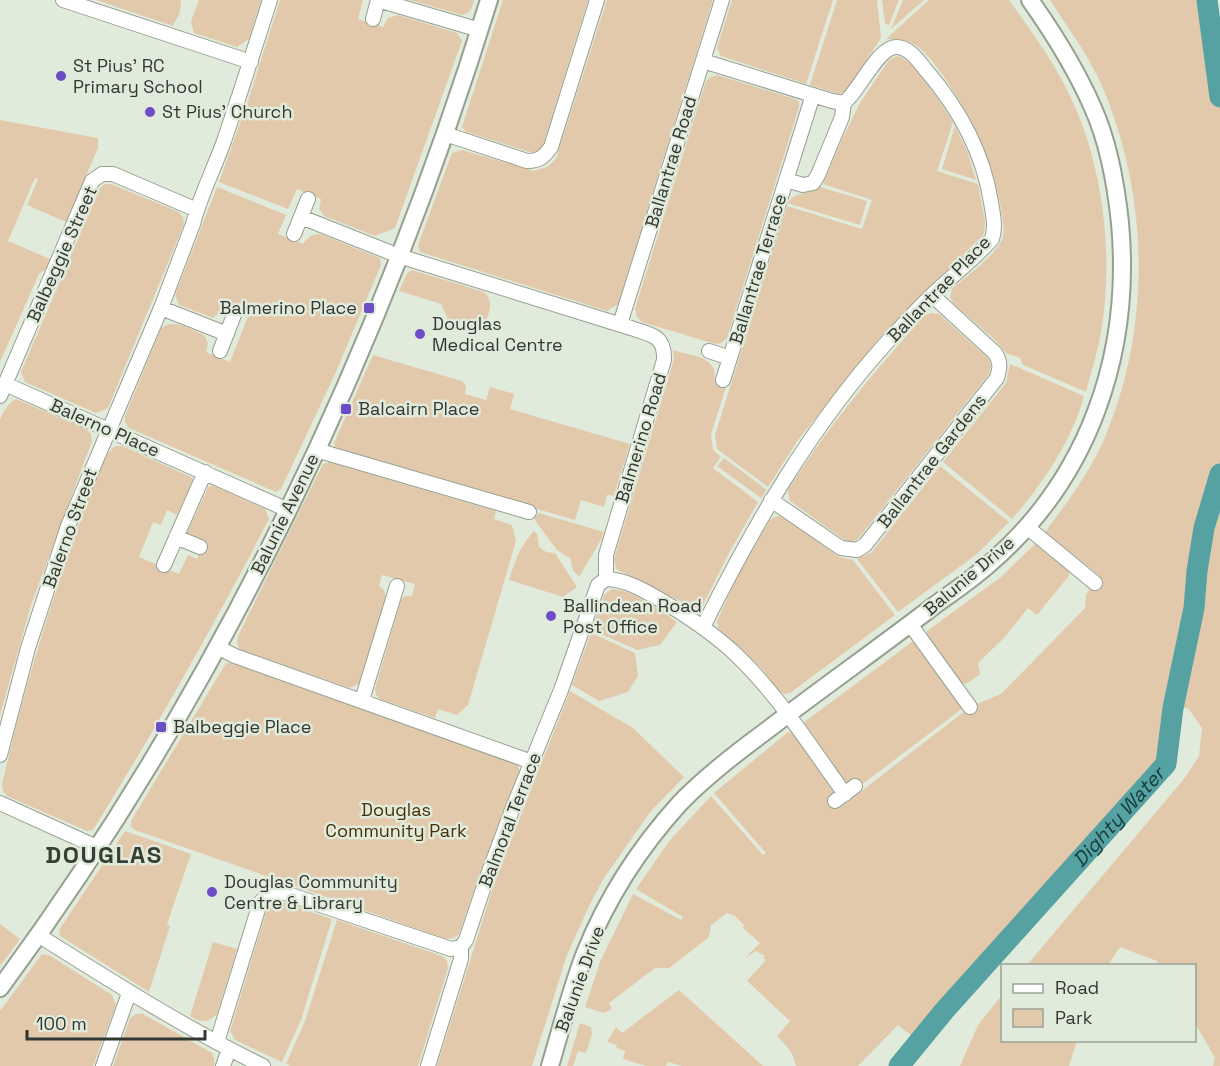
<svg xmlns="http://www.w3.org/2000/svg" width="1220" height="1066" font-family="'Space Grotesk',sans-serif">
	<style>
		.green { fill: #e3c9ab }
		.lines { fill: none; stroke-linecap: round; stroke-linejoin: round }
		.river { stroke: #56a2a3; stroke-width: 21 }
		.minor-casing { stroke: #96a091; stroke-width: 16 }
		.tertiary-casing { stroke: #96a091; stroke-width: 20 }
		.minor { stroke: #fff; stroke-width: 14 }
		.tertiary { stroke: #fff; stroke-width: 16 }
		.poi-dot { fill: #6d4dc6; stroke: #e1ebdb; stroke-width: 2 }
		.labels { text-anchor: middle; stroke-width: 5; stroke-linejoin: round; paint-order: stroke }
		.poi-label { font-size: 18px; fill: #333731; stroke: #e1ebdb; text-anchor: start }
		.street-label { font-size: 18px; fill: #333731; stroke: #e1ebdb }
		.park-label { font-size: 18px; fill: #482e08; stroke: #e1ebdb }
		.water-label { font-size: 20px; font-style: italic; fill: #173c3d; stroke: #e1ebdb }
		.district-label { font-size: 24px; font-weight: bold; letter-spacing: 1.5px; fill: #373f32; stroke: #e1ebdb }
	</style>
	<rect width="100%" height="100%" fill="#e1ebdb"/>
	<!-- green -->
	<path class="green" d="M96,0H181L180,12L173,26Z
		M199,0H261L249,39L237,47L194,33L191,21Z
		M280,0H363L358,19L383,27L388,18L398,15L457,33L462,41L395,228L375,236L324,216L319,209L321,199L297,189L288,209L219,182L249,98Z
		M410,0H474C472,8 471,13 462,15Z
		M503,0H588L543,145L539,150L533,153L466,132L462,127Z
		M607,0H713L618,304L607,311L420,252L418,245L452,153L462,150L534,171L547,167L556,159Z
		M732,0H833L806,84L721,56L717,48Z
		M837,0H877L881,38L846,91L839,94L810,85Z
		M882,0H899L889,25L885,24Z
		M903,0H924L891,29Z
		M929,0H1009C1031,31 1054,62 1070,96C1105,168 1115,266 1099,343C1095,360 1090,376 1086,392L1023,365L1020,358L1006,353L996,341L953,303L950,297L952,289C966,276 998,254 1003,237C1005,228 1002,218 1001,209C993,160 972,117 944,77C936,66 927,53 917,46C907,39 898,39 886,39Z
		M1050,0H1207L1220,97V1066H1213L1215,1058L1195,1023L1194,966L1160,965L1157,961L1120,947L1108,965H1027L1184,779L1199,756L1202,728L1188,708H1173L1166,764L944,1011L919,1042L898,1025L858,1066H796C793,1052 787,1046 777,1036L790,1021L747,981L766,960L763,958L765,956L756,951L745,958L760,943L743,928L744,925L735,916L727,913L710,926L711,928L708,938L669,968H655L609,1003L612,1009L604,1013L585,1007L600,962L633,894L681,920L683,917L636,889L670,840L711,796L763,855L766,853L714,793L788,732L793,733L834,791L833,794L829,798L837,810L970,707L1001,694L1085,608L1086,595L1099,575L1045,532C1066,504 1087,476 1102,444C1150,336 1150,208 1107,98C1094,63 1070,31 1050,0Z
		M897,56C916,60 941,105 953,122L937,171L978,184L985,221L984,234L882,335L798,440L768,487L717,449L715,435L787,206L862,229L872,200L823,184L842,139L860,103L889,60Z
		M717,75L795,99L799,102V107L727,338L721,343L715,344L642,322L637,317L635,309L706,81L711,77Z
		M0,120L98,138V148L66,222L27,205L38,179L35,178L8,241L50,259L47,268L39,274L0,362Z
		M955,126L967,151L976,180L942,169Z
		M105,184H111L179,212L183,218L184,224L108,408L96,413L25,382L21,372L100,188Z
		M217,187L286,215L278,234L303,244C308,238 311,234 320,234L380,258L381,265L335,374L281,489L276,492L129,428L125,422V416L161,329C173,317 191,330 204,335L208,343L206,352L230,362L248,316L224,307L220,313L213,318L179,305L175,295Z
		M820,187L867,201L860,225L787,203L793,197Z
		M412,270L484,292C496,302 487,317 483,330L448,319L441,304L399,291L407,274Z
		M932,313L939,314L990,360L991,367L989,374L858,539L852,542L846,541L790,501L788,490C828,426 875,371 925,315Z
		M673,350C691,356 719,356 714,380L727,384L711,434L713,450L721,457L713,468L758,502L729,553L702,607L696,609L616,569L614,559L674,359Z
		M373,355L462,381L466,386L465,394L486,400L490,387L514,394L510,409L630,444L614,496L607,495L604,507L581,500L575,520L340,452L335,448L334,443Z
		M1010,364L1084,396C1071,443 1043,483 1012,519L943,462L1006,383Z
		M16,399L86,429L91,434L92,441L31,605L0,715V420C4,410 7,404 16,399Z
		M115,446H122L191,477L193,480L177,515L167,510L161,525L153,522L139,557L179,574L188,555L197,559L204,544L186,535L208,488L212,485L265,509L269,519C214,625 156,728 93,830L87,831L7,796L3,791L2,785C22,695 49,608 80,521C87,502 100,458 115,446Z
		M724,458L767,490L761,498L717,466Z
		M329,462L496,511L494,519L512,525L516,541L468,705L457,715L438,709L435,718L380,699L376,695L375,689L401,600L405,596H412L415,584L382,575L379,586L384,590L386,597L360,683L350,688L240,650L237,644L238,636L323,464Z
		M940,466L1009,522L977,554L898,612L857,559L872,552Z
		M539,513L604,532L601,540L579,577L573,570L570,558L557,550L534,519Z
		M776,516L784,517L839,557L853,560L895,615L790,693L784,694L778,691L763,670L718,628L717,621L741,568L770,520Z
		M534,531L537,534L539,547L546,552L555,553L577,587L563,597L509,580C515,561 520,546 534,531Z
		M1035,544L1069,571V576L1037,615L1028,608L1004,638L978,663L980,674L966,684L962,683L927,635V631L1001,577Z
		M612,589C633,590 660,610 677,622L660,645L637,650L592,630L604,595Z
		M591,633L635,653L638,676L628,692L599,701L572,685Z
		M912,642L917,644L963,708L860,786L856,781L845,784L805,728L803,723Z
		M226,663H240L517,763L520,772L513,787L515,789L479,876L459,934L454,938L446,939L135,830L131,827V821Z
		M570,691L633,728L684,777L651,811L604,878L591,902L567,955L532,1066H437L495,881Z
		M125,831L191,854L167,924L170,926L149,992L60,936L59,930Z
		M279,901L332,919L301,1020L282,1062L235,1040L230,1031L268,906L273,902Z
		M337,920L442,956L447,961L448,968L418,1066H290L286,1064L305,1021Z
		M0,924L20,939L0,966Z
		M213,942L237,949L217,1014C207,1023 202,1023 190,1016Z
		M42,954L49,955L112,995L116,1005L93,1066H0V1011Z
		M679,990L763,1066H682L668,1062L666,1066H646L623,1059L625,1051L616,1048L617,1045L607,1042L616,1027L622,1033Z
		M1002,995V1040L1077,1041L1069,1066H960L978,1025Z
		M136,1014H143L212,1053L214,1058V1066H113L130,1018Z
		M580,1023L591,1027L592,1034L586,1053L578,1051L573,1066H567Z"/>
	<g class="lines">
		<!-- river -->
		<g class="river">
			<path d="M1207,0L1220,97"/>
			<path id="s1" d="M899,1066L944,1011L1166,764L1173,708L1194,608L1197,571L1204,528L1220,474"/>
		</g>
		<!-- minor casing -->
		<g class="minor-casing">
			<path id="minor" d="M63,0L251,62
				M378,0L480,30
				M373,19L378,0
				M445,134L527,161C539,161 544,157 551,147L597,0
				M786,180L803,185L813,183L818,175L842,117L844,103
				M301,217L399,256L631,328C651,335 665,335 664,360L606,555V579C626,579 647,592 664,602C687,616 711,632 731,650C776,691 809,745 845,794
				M294,234L308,199
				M161,308L227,334
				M620,324L722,0
				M220,351L234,315
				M709,351L730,358
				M723,380L813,95
				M5,384L288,510
				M0,396L92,181L102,174H113L197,210
				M316,450L529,512
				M771,500L841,548L857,550L865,545L997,378C1000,368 1001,362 995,353L932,295
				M1027,527L1095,583
				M176,537L200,547
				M164,565L205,472
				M910,624L970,707
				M703,627C754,525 811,426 888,341C903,325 917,309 932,295C952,276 974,259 992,239C996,226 993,215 991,202C983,152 958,107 925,69C918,60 909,47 896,47C878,47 859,91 844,103L832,101L703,61
				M217,647L235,656L532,762
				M362,700L397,586
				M0,755L28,648L68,526L161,308L193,224C200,196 214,169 224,141C240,94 255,47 270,0
				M835,801L855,786
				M0,803L99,848
				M38,935C111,981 185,1028 263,1066
				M217,1042L260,903L268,894L279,891L451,949L461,947
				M103,1066L129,993
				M223,1066L229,1049
				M428,1066L461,959V947L466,940L486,880L512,810L561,690L598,585L606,579"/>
		</g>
		<!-- tertiary casing -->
		<g class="tertiary-casing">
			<path id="tertiary" d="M0,988C219,692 380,352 489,0
				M550,1066C561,1029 571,989 585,953C607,898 641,846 680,803C706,776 736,753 766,731C822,688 879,648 935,605C953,592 971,580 988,565C1089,479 1132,354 1120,223C1116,184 1109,144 1093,108C1076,69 1054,34 1030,0"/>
		</g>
		<!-- minor -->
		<use href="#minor" class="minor"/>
		<!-- tertiary -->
		<use href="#tertiary" class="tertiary"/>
	</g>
	<!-- markers -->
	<g class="poi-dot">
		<circle cx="61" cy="76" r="6"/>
		<circle cx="150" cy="112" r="6"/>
		<rect x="363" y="302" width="12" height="12" rx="3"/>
		<circle cx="420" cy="334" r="6"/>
		<rect x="340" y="403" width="12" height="12" rx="3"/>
		<circle cx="551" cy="616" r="6"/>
		<rect x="155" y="721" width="12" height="12" rx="3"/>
		<circle cx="212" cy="892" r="6"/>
	</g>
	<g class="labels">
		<!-- poi labels -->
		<g class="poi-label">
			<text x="73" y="72">St Pius' RC<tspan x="73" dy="21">Primary School</tspan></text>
			<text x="162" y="118">St Pius' Church</text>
			<text x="357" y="314" text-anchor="end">Balmerino Place</text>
			<text x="432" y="330">Douglas<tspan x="432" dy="21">Medical Centre</tspan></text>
			<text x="358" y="415">Balcairn Place</text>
			<text x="563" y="612">Ballindean Road<tspan x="563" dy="21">Post Office</tspan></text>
			<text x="173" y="733">Balbeggie Place</text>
			<text x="224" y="888">Douglas Community<tspan x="224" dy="21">Centre &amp; Library</tspan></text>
		</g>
		<!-- street labels -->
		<g class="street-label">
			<text transform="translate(671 162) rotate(-73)" y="6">Ballantrae Road</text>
			<text transform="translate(62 254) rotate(-66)" y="6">Balbeggie Street</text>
			<text transform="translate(758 269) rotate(-73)" y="6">Ballantrae Terrace</text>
			<text transform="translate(939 289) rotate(-46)" y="6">Ballantrae Place</text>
			<text transform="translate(105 428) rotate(24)" y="6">Balerno Place</text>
			<text transform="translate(641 438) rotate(-73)" y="6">Balmerino Road</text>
			<text transform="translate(932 461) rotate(-52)" y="6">Ballantrae Gardens</text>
			<text transform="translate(285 514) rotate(-64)" y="6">Balunie Avenue</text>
			<text transform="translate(70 528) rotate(-70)" y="6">Balerno Street</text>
			<text transform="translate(969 576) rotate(-40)" y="6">Balunie Drive</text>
			<text transform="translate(510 820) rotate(-69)" y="6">Balmoral Terrace</text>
			<text transform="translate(580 979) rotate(-70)" y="6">Balunie Drive</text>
		</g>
		<!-- park labels -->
		<g class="park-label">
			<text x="396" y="816">Douglas<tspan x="396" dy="21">Community Park</tspan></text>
		</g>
		<!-- water labels -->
		<g class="water-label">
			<text dy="7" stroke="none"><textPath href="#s1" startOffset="332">Dighty Water</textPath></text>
		</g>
		<!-- district labels -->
		<g class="district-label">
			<text x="104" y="863">DOUGLAS</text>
		</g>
	</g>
	<!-- legend -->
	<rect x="1001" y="964" width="195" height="78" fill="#e1ebdb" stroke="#9ba397" stroke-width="1.5"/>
	<rect x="1013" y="984" width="30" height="9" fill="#ffffff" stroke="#9ba397" stroke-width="1.5"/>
	<text x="1055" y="994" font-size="18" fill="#333731">Road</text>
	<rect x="1013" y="1009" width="30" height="18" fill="#e3c9ab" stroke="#9ba397" stroke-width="1.5"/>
	<text x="1055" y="1024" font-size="18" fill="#333731">Park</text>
	<!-- scale -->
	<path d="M27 1030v9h178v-9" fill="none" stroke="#333731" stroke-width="3"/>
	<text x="36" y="1030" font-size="18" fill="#333731" stroke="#e1ebdb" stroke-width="4.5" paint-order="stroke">100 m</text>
</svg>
